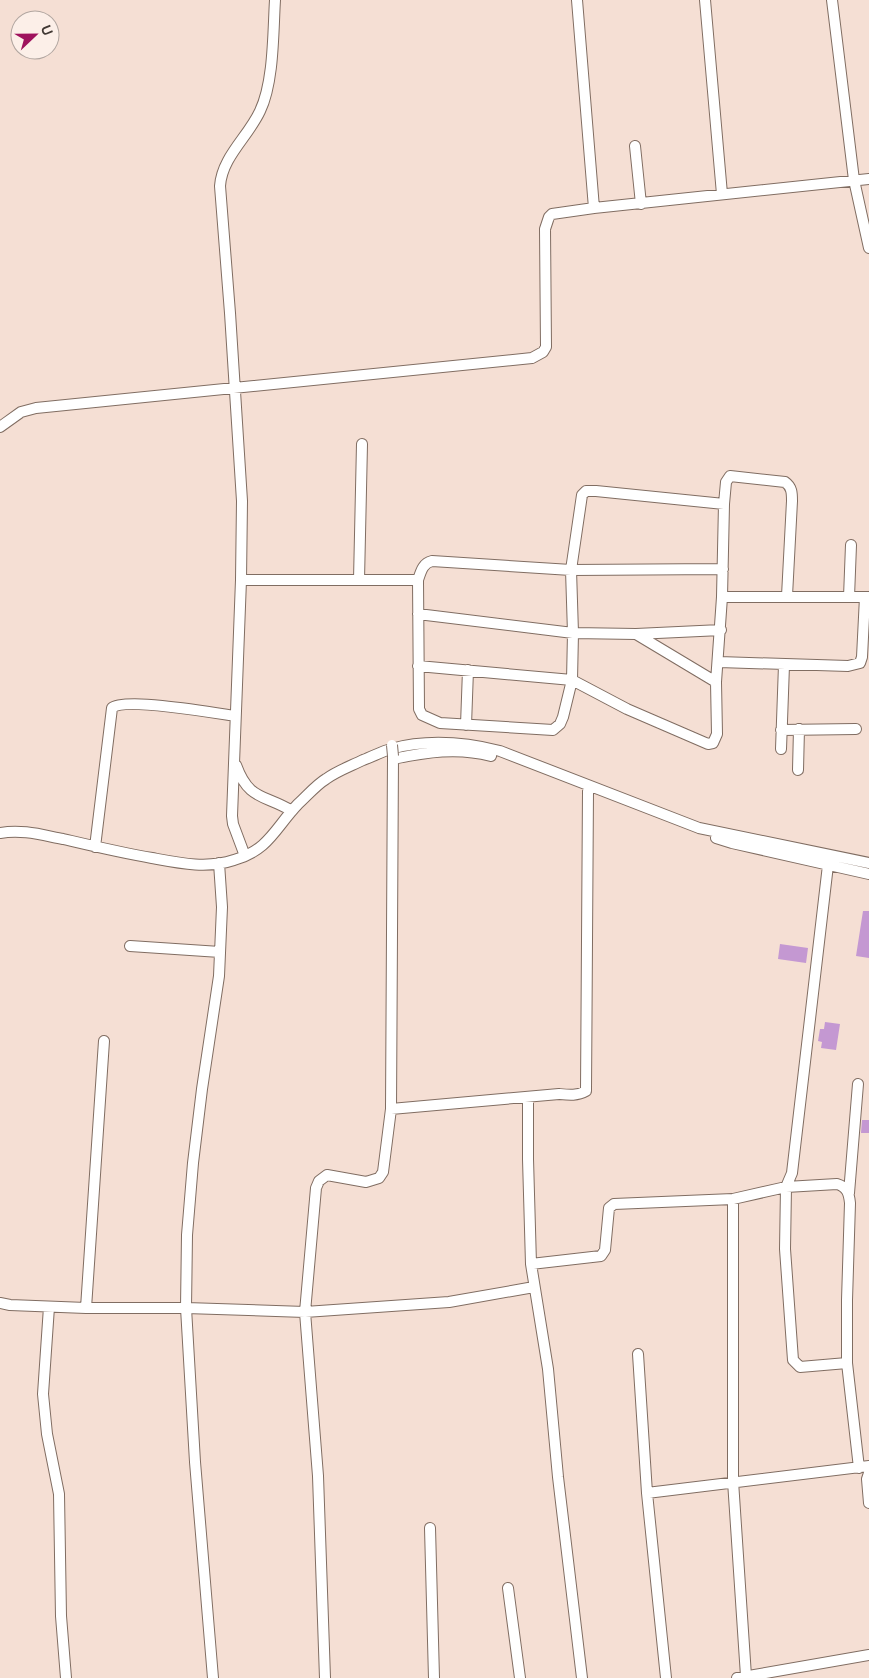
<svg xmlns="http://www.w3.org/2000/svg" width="869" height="1678" font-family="Overpass,sans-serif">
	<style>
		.building { fill: #c498d2 }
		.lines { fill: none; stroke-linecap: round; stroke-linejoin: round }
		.minor-casing { stroke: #806d62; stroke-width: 12 }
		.minor { stroke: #fff; stroke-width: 10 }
		.minor-bridge-casing { stroke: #806d62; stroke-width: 12; stroke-linecap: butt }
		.minor-bridge { stroke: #fff; stroke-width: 10 }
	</style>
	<rect width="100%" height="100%" fill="#f5dfd4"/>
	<!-- building -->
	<path class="building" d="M863,911H869V958L856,956Z
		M780,944L808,948L806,963L778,959Z
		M825,1022L840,1024L836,1050L821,1048L822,1042L818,1041L820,1029H824Z
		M862,1120H869V1133H861Z"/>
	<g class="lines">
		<!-- minor casing -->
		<g class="minor-casing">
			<path id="minor" d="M577,0L594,208
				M705,0L722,194
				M832,0L854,180L869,248
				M635,146L641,204
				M0,427L21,412L36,408L532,358L543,352L546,347L545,229L549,217L552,214L594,208L869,179
				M432,561L571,570L573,633L572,680L563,717L560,724L553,730L440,723L422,715L419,709L418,580C421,571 423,563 432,561Z
				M723,569L571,570L582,495L586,491H596L724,504
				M241,580H418
				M359,580L362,444
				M722,597H869
				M849,597L851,545
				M418,614L573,633L636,634L721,630
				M636,634L716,682
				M719,662L848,666L860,663L862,657L865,597
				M418,666L572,680L627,709L708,744L713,743L717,734L716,682L722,597L724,504L726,482L730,476L785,482C792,487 792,493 792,501L787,596
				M466,725L468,670
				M781,730L856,729
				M781,749L784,665
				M393,759C426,752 458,747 491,756
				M236,765C249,801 264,794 292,811
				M798,770L799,729
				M0,833C22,829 42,835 63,839C93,846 122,853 152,858C179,863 207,869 234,860C269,850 275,828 298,804C307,796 316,785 326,779C337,771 351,766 363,760C372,757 382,751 391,749C427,739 464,742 500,751L699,828L869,863
				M716,838L732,843L869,874
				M95,847L112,708C124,697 215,713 235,716
				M245,856L233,824L232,816L241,580L242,501L230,313L220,186C222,157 248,137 260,111C274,82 273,32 275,0
				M130,946L220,952
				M528,1098V1159L531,1264L548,1369L558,1477L582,1678
				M391,1109L559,1094C569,1095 577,1096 586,1091L588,791
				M849,1193L858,1084
				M733,1199V1481L746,1676
				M531,1264L601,1256L605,1250L609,1208L614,1204L733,1199L786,1187L792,1173L828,865
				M0,1303L10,1305L86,1308H186L305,1312L449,1302L534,1287
				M49,1307L43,1394L47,1434L59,1494L61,1616L66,1678
				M86,1308L104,1041
				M638,1354L647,1493L666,1678
				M847,1363L800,1367L793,1360L785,1249L786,1187L837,1184C847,1187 849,1193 850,1203L847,1300V1363L859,1468
				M869,1473L867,1479L869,1503
				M647,1493L869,1466
				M430,1528L434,1678
				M508,1588L520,1678
				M213,1678L195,1462L186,1308L187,1235L193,1163L202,1089L219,976L222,907L219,863
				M325,1678L318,1476L305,1312L316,1188L319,1181L327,1175L366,1182L379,1178L383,1172L391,1109L393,756
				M737,1678L869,1655"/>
		</g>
		<!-- minor -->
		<use href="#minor" class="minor"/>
		<!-- minor-bridge casing -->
		<g class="minor-bridge-casing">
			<path id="minor-bridge" d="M392,745L393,756"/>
		</g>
		<!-- minor-bridge -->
		<use href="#minor-bridge" class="minor-bridge"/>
	</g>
	<!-- north arrow -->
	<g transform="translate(35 35) rotate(68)"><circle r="24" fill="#fcefe8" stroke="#b1a6a0"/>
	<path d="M0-4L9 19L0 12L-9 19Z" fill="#9f125d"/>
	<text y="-8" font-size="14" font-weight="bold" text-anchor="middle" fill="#403833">U</text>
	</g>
</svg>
